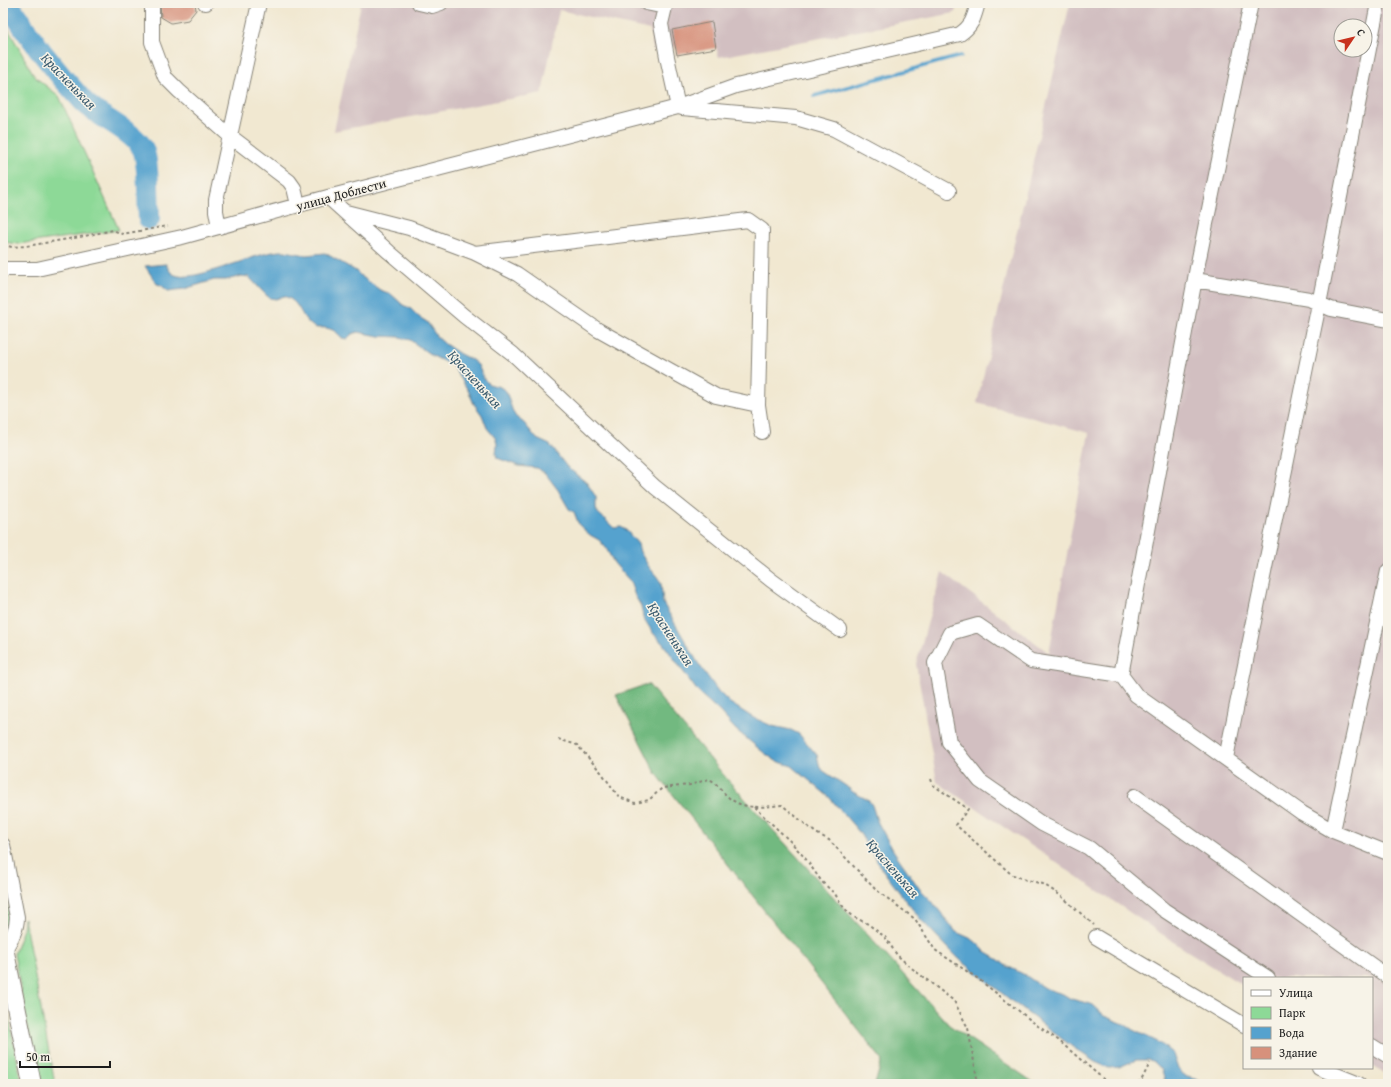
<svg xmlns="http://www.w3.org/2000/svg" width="1391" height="1087" font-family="'Gentium Book Plus',serif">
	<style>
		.industrial { fill: #d2bfc1; fill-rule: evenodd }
		.green { fill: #8dd997; stroke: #547a5a }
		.forest { fill: #72b980; stroke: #476a4e }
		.water { fill: #55a2ce; stroke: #385f75 }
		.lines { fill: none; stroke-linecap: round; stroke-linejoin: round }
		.stream { stroke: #55a2ce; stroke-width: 3.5 }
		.river { stroke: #55a2ce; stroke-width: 22 }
		.building { fill: #d7917c }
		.minor-casing { stroke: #868276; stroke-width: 16 }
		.major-casing { stroke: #868276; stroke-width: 20 }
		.path { stroke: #868276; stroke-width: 2; stroke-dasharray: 3 3; stroke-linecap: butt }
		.minor { stroke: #fff; stroke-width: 14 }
		.major { stroke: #fff; stroke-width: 18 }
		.labels { text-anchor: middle; stroke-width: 3; stroke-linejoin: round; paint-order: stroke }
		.street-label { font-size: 13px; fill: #1c1c1c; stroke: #f7f3e8 }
		.water-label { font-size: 14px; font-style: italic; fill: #36586c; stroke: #f7f3e8 }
	</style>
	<rect width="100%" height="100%" fill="#f7f3e8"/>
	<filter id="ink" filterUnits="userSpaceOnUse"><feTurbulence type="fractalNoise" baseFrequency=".025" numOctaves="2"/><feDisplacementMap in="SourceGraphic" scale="8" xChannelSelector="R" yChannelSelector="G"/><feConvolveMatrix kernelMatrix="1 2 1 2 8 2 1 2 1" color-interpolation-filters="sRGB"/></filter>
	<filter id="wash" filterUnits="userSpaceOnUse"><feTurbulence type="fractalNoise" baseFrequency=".012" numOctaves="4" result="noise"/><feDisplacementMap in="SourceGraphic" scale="16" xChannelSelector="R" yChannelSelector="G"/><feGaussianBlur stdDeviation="0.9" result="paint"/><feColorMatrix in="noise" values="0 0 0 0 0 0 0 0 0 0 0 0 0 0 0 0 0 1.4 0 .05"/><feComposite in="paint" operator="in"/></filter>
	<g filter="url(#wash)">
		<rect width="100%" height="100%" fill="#f1e8d1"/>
		<!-- industrial -->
		<path class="industrial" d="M361,3H957L955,13L719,57L716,48L677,55L675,46L653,50L650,30L559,10L542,93L334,131Z
			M1070,3H1388V1075L1372,1066V978H1244V986L1181,947L937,782L916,664L942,572L1049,653L1089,433L977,403ZM1341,26H1365V50H1341Z"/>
		<!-- green -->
		<path class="green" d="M3,20L35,77L59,96L119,230L18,244L3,242Z
			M3,884C6,899 12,915 6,930L3,912Z
			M24,918L55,1084H41L34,1060L14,954L23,929Z
			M3,989L22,1084H3Z"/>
		<!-- forest -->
		<path class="forest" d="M648,684L727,779L949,1025L1036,1084H875L882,1060L656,773L616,695Z"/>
		<!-- water -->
		<path class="water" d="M285,251L306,255L325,253L356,271L361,276L380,290L391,294L403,305L411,309L419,317L427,322L437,337L445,344L460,354L472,360L478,365L484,379L489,384L500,387L506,391L513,412L516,417L524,423L537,439L550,445L567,467L587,483L596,497V508L597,512L614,528L621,527L626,530L638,544L640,552L649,567L658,578L661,584L663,603L698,663L718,691L730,703L752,717L772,726L791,730L799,734L817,755L820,768L825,772L846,786L853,792L868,800L872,805L877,821L893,850L919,888L931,900L956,932L972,939L978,944L987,953L999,960L1005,965L1025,975L1044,988L1063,994L1071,999L1091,1004L1104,1016L1124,1024L1133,1030L1160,1043L1173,1054L1178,1069L1182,1073L1187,1077L1196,1079L1204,1084H1166L1161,1069L1153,1061L1148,1060H1136L1119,1067L1109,1068L1095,1062L1074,1048L1013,1002L958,958L922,921L906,901L882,869L859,832L829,797L792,766L776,761L763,752L735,729L720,712L698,692L664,645L653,633L643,617L641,606L635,596L630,581L614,563L606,548L599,540L590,535L579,525L574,512L569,509L558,490L545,473L537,468L519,466L497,458L496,454L497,444L496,439L487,428L482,415L474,404L469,392L453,366L431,355L410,340L400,337L379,336L358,332L352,334L347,339L342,338C338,333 333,329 326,328C322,327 318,329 314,327C299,318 302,302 284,296L276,299L270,298L266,295L249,277L242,276L226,280H214L184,289L168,291L161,285L157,284L145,266L166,264C168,268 170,273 175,275C192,283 252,255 273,252C277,251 281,251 285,251Z"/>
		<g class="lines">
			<!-- stream -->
			<path class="stream" d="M814,96L961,56"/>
			<!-- river -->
			<path class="river" d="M8,3C30,39 55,71 84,102C100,118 133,131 143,149C149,163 148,202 149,219"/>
		</g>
		<g id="blocks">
			<!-- building -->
			<path class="building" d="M160,3H195L196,10L188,20L171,23L161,17Z
				M712,22L716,48L677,55L672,30Z"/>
		</g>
	</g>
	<g filter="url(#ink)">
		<use href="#blocks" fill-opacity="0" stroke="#868276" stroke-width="1"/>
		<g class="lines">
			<!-- minor casing -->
			<g class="minor-casing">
				<path id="minor" d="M152,3V42L165,77L179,91L230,136L289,181L294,188L298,205
					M205,3H206
					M419,3L432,6L441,3
					M646,3L665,7
					M666,3L661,24L667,57L678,107
					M1251,3L1197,268L1121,675L1136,695L1302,813L1333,831L1388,853
					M682,108L796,118L834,129L949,191
					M328,197L389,252L464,316L513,354L655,487L771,580L840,630
					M346,212L409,228L475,253L517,274L598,330L716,396L758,405
					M219,227L216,211V200L259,3
					M475,253L748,220L762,230L758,405L762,432
					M3,269H37L182,237L328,197L678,107L736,86L960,34C973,25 974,17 978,3
					M1195,280L1309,299L1331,309L1388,320
					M1121,675L1031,661L978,625L950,633L935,663L949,742L980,781L1042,824L1089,848L1164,910L1268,978
					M1226,758L1319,304L1378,3
					M1135,796L1388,977
					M1333,831L1388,571
					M3,845L17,917C17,930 11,939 4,951
					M1096,937L1244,1025
					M1372,1046L1388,1056
					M1319,1068L1359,1084"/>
			</g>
			<!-- major casing -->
			<g class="major-casing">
				<path id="major" d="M3,943L32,1084"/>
			</g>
			<!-- path -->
			<path class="path" d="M3,245L12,247L26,246L80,237L113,230L122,234L168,226
				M558,739L577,745L601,772L619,797L635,803L649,800L662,788L690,785L709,779C716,782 720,789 725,794C741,811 761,807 782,805L816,833L829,840L875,889L915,919L935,950L977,978L1038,1026L1058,1040L1109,1084
				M931,779L933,785L968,809L956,825L1011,874L1023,879L1043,884L1060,895L1094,925
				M754,807L791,842L805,858L822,882L835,894L844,908L854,917L868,924L885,937L897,955L909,966L954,1001L968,1028L978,1084
				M1138,1084L1141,1081L1150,1063"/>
			<!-- minor -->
			<use href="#minor" class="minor"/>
			<!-- major -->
			<use href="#major" class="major"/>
		</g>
	</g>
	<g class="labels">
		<!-- street labels -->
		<g class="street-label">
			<text transform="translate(341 194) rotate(-15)" y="5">улица Доблести</text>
		</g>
		<!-- water labels -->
		<g class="water-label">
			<text transform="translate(69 81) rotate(46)" y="5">Красненькая</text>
			<text transform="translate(475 379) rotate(48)" y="5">Красненькая</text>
			<text transform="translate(671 634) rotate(57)" y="5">Красненькая</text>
			<text transform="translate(893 868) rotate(49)" y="5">Красненькая</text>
		</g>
	</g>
	<!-- margin -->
	<rect width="1391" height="1087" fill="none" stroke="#f7f3e8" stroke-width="16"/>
	<!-- legend -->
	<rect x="1243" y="977" width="130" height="92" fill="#f7f3e8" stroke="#9f9d96"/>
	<rect x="1251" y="990" width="20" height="6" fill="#ffffff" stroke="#9f9d96"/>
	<text x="1279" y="997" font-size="12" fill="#1c1c1c">Улица</text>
	<rect x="1251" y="1007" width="20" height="12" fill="#8dd997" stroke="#9f9d96"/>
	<text x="1279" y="1017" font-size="12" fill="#1c1c1c">Парк</text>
	<rect x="1251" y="1027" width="20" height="12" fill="#55a2ce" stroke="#9f9d96"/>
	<text x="1279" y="1037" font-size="12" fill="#1c1c1c">Вода</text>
	<rect x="1251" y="1047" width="20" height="12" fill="#d7917c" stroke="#9f9d96"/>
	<text x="1279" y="1057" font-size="12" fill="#1c1c1c">Здание</text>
	<!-- north arrow -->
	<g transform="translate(1353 38) rotate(55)"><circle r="19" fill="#f7f3e8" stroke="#9f9d96"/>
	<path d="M0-3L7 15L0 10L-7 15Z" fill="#c8321e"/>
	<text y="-6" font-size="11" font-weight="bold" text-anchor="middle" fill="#1c1c1c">С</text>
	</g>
	<!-- scale -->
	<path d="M20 1061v6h90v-6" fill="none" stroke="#1c1c1c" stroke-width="2"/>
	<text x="26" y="1061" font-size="12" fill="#1c1c1c" stroke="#f7f3e8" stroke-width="3" paint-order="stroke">50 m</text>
</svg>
